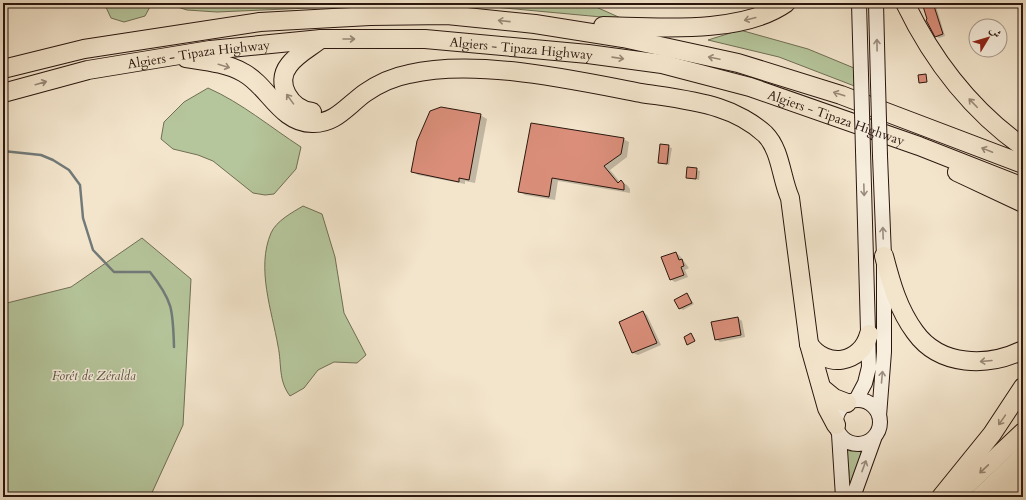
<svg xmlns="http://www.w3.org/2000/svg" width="1026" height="500" font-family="Cardo,Amiri,serif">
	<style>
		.green { fill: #b6c69c; stroke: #706e55 }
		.shadow { fill: #0003 }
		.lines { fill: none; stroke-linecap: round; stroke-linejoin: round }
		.stream { stroke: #717a79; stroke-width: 2.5 }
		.building { fill: #db8f7b; stroke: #2a160e }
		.secondary-casing { stroke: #2a160e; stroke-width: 16 }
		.motorway-casing { stroke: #2a160e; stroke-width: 20 }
		.secondary { stroke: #f7eede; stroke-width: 14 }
		.motorway { stroke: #f3e5cc; stroke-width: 18 }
		.secondary-bridge-casing { stroke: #2a160e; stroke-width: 16; stroke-linecap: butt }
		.secondary-bridge { stroke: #f7eede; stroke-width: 14 }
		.oneway { stroke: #998876 }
		.oneway2 { stroke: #9b8d80 }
		.labels { text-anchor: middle; stroke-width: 3; stroke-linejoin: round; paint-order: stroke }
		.street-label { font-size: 13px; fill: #2a160e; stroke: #f7eede }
		.park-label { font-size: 13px; font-style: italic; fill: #5b5440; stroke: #f7eede }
	</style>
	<rect width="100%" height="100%" fill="#f3e5cc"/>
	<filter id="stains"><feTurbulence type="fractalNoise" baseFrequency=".005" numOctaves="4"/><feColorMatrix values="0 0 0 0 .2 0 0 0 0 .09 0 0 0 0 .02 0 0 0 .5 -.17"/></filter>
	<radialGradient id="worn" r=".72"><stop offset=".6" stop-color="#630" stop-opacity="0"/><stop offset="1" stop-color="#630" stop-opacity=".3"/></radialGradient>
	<!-- green -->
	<path class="green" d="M104,3H152L145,16L124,22L111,18Z
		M165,3H587L623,19L483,6L378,5L217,12L187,10Z
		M740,30L808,49L854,68L857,87L779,57L708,40Z
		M208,88C242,103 270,127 301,147L296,169L274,194L265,195L253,193L213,161L198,155L173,149L161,139L164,122L184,102Z
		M303,206L322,214L335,257L344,313L366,355L357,363L334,362L318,370L304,388L290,396C278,380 282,365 278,346C272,311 256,268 271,233C276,221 293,212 303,206Z
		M142,238L191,279L183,425L150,497H3V304L71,287Z
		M845,448L850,451L862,449L855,477L847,497L849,472Z"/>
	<!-- shadow -->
	<path class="shadow" d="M923,3H935L945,36L939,38L936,36L928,20Z
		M480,115L487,119L475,183L465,181V184L418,175L412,171Z
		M623,139L629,142L627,157L610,170L620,182L627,185L630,189V193L558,181L555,200L525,195L519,191Z
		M661,145L672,148L669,165L659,162Z
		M688,168L700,171L699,180L687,177Z
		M676,253L680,256L689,268L685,270L688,277L675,282L670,279Z
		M687,295L694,304L683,310L680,308Z
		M643,312L647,315L661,345L638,355L633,353L620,322Z
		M738,318L742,321L745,337L720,342L716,339Z"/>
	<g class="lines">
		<!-- stream -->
		<path class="stream" d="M3,151L41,155L53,160L69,170L80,185L83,218L93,250L114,272H150C173,301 173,310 174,347"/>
	</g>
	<!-- building -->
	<path class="building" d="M922,3H933L943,34L935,37L926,20L927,19Z
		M926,74L927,82L919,83L918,75Z
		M441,107L481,114L469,180L459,178V182L411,172L417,141L430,111Z
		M531,123L624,138L621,154L604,166L618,183L621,180L624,184V190L552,178L549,197L518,192Z
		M660,144L669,145L667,164L658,163Z
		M687,167L697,168L696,179L686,178Z
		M676,252L679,260L682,259L684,266L681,267L684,275L670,280L661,257Z
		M687,293L692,303L679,309L674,300Z
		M643,311L657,343L632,353L619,322Z
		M738,317L741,335L715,340L711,322Z
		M691,333L695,341L687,345L684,337Z"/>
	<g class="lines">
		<!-- secondary casing -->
		<g class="secondary-casing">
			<path id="secondary" d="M859,3L861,75
				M876,3L878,84
				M856,400L865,383L869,367L863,151
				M836 422a22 22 0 1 1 44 0a22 22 0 1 1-44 0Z
				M879,416L884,352V256L880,156
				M839,434L843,497
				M853,497L875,436"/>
		</g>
		<!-- motorway casing -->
		<g class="motorway-casing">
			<g id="motorway">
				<path d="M905,3C933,61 971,110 1023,147"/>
				<path d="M603,26C656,27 741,35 786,3"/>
				<path d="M186,58C205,61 227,63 244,73C268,86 281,123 312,123C335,124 347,106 365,93C378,84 393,77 409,74C476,58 573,80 641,93C667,97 695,100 719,108C735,113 753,123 765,134C781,150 781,178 790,198L809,344L827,408L836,425"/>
				<path d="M3,69L84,49L260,22L370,16L447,15L535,24L623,38L738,63L841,95L1023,164"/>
				<path id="s1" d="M3,93L88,70L210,50L321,39H425L588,54L662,64L750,87L919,146L1023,187"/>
				<path d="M312,112C291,109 274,84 289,65C297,54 311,47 321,39"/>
				<path d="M957,172L1023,203"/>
				<path d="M884,256C891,283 898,309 915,332C940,367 988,367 1023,350"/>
				<path d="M809,344C826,369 861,364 869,334"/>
				<path d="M823,389L834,398L847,403"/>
				<path d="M941,497L992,434L1023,387"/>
				<path d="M954,497L1023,432"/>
				<path d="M980,497L1023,456"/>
				<path d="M997,497L1023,479"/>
			</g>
		</g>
		<!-- secondary -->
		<use href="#secondary" class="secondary"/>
		<!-- motorway -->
		<use href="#motorway" class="motorway"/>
		<!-- secondary-bridge casing -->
		<g class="secondary-bridge-casing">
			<path id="secondary-bridge" d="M861,75L863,151
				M878,84L880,156"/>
		</g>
		<!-- secondary-bridge -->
		<use href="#secondary-bridge" class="secondary-bridge"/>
	</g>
	<!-- one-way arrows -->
	<defs><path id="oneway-shaft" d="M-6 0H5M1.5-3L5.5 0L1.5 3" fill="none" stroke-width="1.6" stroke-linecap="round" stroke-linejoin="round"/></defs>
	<g class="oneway">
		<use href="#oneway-shaft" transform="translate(750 19) rotate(166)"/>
		<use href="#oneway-shaft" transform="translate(504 21) rotate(-174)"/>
		<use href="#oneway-shaft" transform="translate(349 39)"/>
		<use href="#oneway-shaft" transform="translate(618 58) rotate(8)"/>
		<use href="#oneway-shaft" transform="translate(714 58) rotate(-168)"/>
		<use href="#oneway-shaft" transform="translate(224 66) rotate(17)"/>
		<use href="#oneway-shaft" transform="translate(41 83) rotate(-16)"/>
		<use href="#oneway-shaft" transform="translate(839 94) rotate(-162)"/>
		<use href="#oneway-shaft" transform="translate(290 99) rotate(-126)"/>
		<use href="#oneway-shaft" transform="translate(973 103) rotate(-134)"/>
		<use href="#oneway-shaft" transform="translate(987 150) rotate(-158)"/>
		<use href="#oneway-shaft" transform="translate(986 361) rotate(175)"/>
		<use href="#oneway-shaft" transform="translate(1002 420) rotate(125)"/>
		<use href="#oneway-shaft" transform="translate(984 469) rotate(137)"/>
	</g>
	<g class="oneway2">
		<use href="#oneway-shaft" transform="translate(877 45) rotate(-91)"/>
		<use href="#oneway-shaft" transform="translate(864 190) rotate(88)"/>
		<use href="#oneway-shaft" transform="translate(883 233) rotate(-92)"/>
		<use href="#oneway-shaft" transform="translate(882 377) rotate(-85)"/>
		<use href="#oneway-shaft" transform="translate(864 466) rotate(-70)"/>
	</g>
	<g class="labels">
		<!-- street labels -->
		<g class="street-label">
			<text dy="5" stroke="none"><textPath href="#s1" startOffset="524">Algiers - Tipaza Highway</textPath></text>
			<text dy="5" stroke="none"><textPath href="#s1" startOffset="200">Algiers - Tipaza Highway</textPath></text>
			<text dy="5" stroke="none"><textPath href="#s1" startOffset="848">Algiers - Tipaza Highway</textPath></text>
		</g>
		<!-- park labels -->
		<g class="park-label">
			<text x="94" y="380">Forêt de Zéralda</text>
		</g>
	</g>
	<!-- margin -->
	<rect width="1026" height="500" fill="none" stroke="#f3e5cc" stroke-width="16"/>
	<rect x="4" y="4" width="1018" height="492" fill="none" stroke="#2a160e" stroke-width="2"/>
	<rect x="8" y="8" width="1010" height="484" fill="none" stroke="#2a160e"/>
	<!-- north arrow -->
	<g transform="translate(988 38) rotate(52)"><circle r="19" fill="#f7eede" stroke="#a5988b"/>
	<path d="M0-3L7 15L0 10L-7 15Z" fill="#8f2418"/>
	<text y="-6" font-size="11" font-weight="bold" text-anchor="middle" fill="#2a160e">ش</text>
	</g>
	<rect width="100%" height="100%" filter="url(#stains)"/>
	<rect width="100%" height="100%" fill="url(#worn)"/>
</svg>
